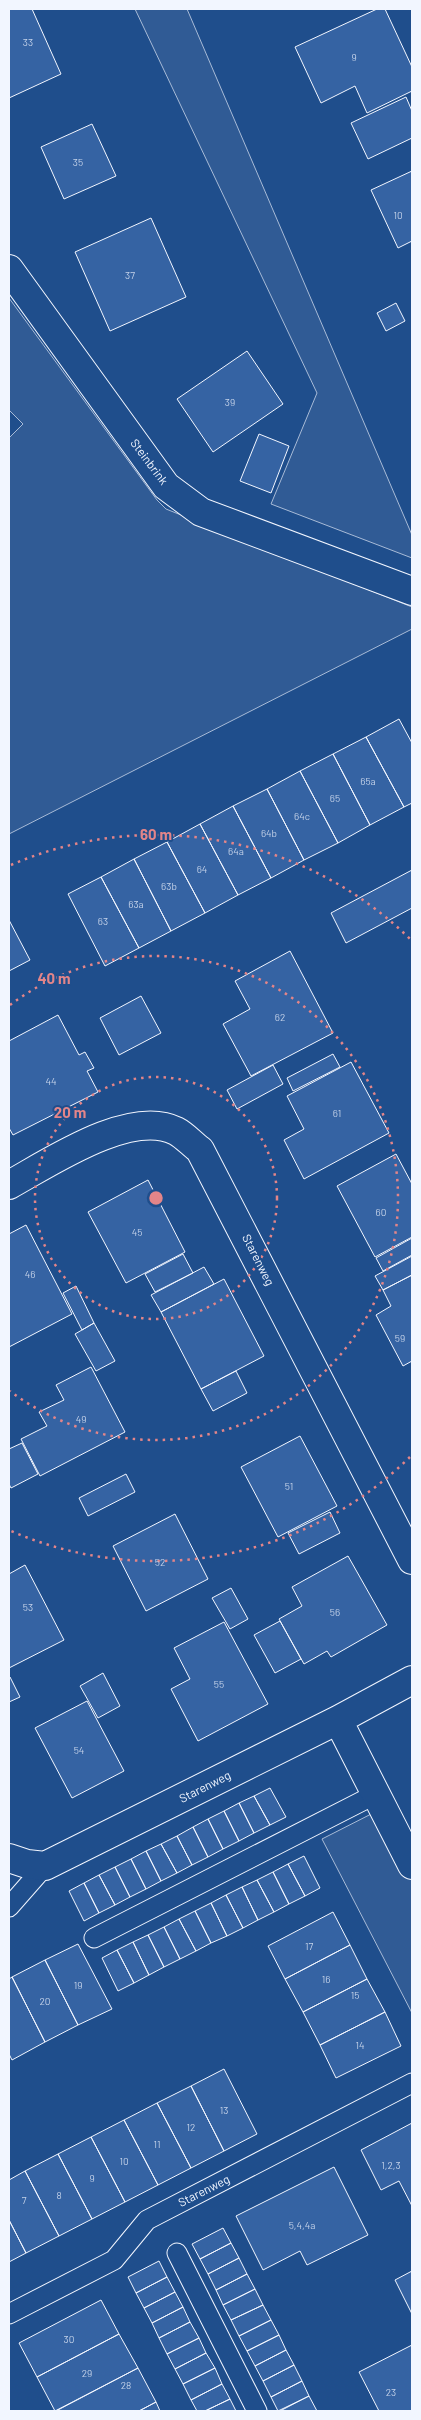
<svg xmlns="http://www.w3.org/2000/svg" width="421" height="2420" font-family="Barlow,sans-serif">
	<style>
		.built { fill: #305b95; stroke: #a8bbd7 }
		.building { fill: #3563a3; stroke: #f2f6ff }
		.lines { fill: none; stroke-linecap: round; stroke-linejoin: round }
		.lane-casing { stroke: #f2f6ff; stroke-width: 21 }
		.street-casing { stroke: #f2f6ff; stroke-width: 30 }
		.lane { stroke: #1f4e8c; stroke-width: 19 }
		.street { stroke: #1f4e8c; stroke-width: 28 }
		.ring { fill: none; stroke: #e38589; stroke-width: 2.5; stroke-dasharray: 2.5 5 }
		.labels { text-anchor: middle; stroke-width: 4; stroke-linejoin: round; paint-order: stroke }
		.number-label { font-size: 10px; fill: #c3d1e8 }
		.street-label { font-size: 12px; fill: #f2f6ff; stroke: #1f4e8c }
		.centre { fill: #e38589; stroke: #1f4e8c; stroke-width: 2.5 }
		.ring-label { font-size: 15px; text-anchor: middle; font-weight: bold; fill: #e38589; stroke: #1f4e8c; stroke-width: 4; stroke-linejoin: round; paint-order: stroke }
	</style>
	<rect width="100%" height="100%" fill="#1f4e8c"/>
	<!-- built -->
	<path class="built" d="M135,9H187L412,535V558L271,504L317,393Z
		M9,298L157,500L166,509L412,607V629L9,834V438L23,424L9,410Z
		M383,1808L412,1865V2013L322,1839Z"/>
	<!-- building -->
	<path class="building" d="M9,9H32L61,74L9,98Z
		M377,9H385L412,67V91L367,113L355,86L321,103L295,47Z
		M406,97L412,111V138L368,159L351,123Z
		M92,124L116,176L64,199L41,147Z
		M412,171V241L398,248L371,190Z
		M151,218L186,297L110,331L75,252Z
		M396,303L405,321L386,331L377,313Z
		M247,351L283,404L213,452L177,399Z
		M259,434L289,446L271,493L240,481Z
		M399,719L412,743V803L404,807L366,737Z
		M366,737L404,807L370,825L333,754Z
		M333,754L370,825L338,843L300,771Z
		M300,771L338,843L304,860L267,789Z
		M267,789L304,860L271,878L233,806Z
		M233,806L271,878L238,895L200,824Z
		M200,824L238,895L205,913L167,842Z
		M167,842L205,913L171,931L134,859Z
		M134,859L171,931L139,948L101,877Z
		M412,870V908L346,943L331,913Z
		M101,877L139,948L105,966L68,894Z
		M9,920L30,960L9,971Z
		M290,951L333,1033L251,1076L223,1024L250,1009L235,981Z
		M141,996L161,1033L119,1055L100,1018Z
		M58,1015L79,1055L85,1052L94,1068L87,1071L98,1092L13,1135L9,1128V1041Z
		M333,1054L340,1067L293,1091L287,1078Z
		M351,1062L389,1133L304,1179L284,1140L304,1129L287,1096Z
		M273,1065L283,1084L237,1109L227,1090Z
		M396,1154L412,1184V1237L375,1257L337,1186Z
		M148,1180L185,1252L126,1283L88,1212Z
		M26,1225L72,1314L9,1347V1234Z
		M412,1238V1255L383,1271L376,1258Z
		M183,1254L193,1273L155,1292L145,1274Z
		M412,1256V1275L383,1290L375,1276Z
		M204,1267L214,1284L161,1312L151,1295Z
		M412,1275V1361L403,1366L376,1315L391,1306L383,1290Z
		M224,1279L264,1356L201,1389L161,1312Z
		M76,1286L94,1323L82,1330L63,1293Z
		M94,1323L115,1361L96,1371L75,1334Z
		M91,1367L125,1432L40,1476L21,1439L47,1426L39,1412L64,1400L56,1385Z
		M236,1371L247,1393L213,1411L201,1389Z
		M300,1436L337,1506L278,1537L241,1467Z
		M22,1443L38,1474L11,1488L9,1484V1449Z
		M126,1474L135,1492L88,1516L79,1498Z
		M330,1512L340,1533L299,1554L288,1533Z
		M175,1514L208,1579L146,1611L113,1546Z
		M348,1556L387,1625L331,1657L327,1651L304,1664L279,1619L302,1606L292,1587Z
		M25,1565L64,1640L9,1668V1574Z
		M231,1588L248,1619L230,1629L212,1598Z
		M280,1621L301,1659L275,1673L254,1635Z
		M224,1622L268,1704L198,1741L171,1689L190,1679L174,1648Z
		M103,1673L120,1706L98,1718L80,1686Z
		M10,1677L20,1697L9,1702V1678Z
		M87,1701L124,1771L72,1798L35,1728Z
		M270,1788L286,1817L270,1825L254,1796Z
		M254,1796L270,1825L254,1833L239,1803Z
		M239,1803L254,1833L239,1841L224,1811Z
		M224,1811L239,1841L223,1849L208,1819Z
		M208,1819L223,1849L208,1857L193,1827Z
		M193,1827L208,1857L192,1865L177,1836Z
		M177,1836L192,1865L177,1873L161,1844Z
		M161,1844L177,1873L161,1881L146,1851Z
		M146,1851L161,1881L146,1889L131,1859Z
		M304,1856L320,1888L305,1896L288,1864Z
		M131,1859L146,1889L130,1897L115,1867Z
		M288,1864L305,1896L289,1904L273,1872Z
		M115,1867L130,1897L115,1905L99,1875Z
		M273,1872L289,1904L274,1912L257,1880Z
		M99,1875L115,1905L99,1913L84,1883Z
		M257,1880L274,1912L258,1920L242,1887Z
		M84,1883L99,1913L84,1921L69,1891Z
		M242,1887L258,1920L243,1928L226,1895Z
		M226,1895L243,1928L227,1936L211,1903Z
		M211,1903L227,1936L211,1943L195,1911Z
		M195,1911L211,1943L196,1951L179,1919Z
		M333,1912L350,1945L285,1979L268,1946Z
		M179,1919L196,1951L180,1959L164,1927Z
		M164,1927L180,1959L164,1967L148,1935Z
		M148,1935L164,1967L149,1975L133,1942Z
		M133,1942L149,1975L134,1983L117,1950Z
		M78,1944L112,2009L78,2025L45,1960Z
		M350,1945L367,1979L303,2012L285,1979Z
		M117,1950L134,1983L118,1991L102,1958Z
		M45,1960L78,2025L45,2042L12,1977Z
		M12,1977L45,2042L12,2060L9,2054V1979Z
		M367,1979L385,2012L320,2045L303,2012Z
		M385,2012L401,2046L336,2078L320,2045Z
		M224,2069L257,2134L224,2151L191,2086Z
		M191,2086L224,2151L191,2168L157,2103Z
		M157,2103L191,2168L158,2185L124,2120Z
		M124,2120L158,2185L125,2202L91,2137Z
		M412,2123V2206L399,2181L381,2190L361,2150Z
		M91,2137L125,2202L92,2219L58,2154Z
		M58,2154L92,2219L59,2236L25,2171Z
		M334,2167L368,2235L307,2265L300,2251L263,2270L236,2216Z
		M25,2171L59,2236L26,2253L9,2220V2180Z
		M9,2220L26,2253L9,2262Z
		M223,2228L231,2243L200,2259L192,2244Z
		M231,2243L239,2258L208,2274L200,2259Z
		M239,2258L247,2274L216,2290L208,2274Z
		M159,2261L167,2277L136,2293L128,2277Z
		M412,2271V2314L395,2280Z
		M247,2274L255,2289L223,2305L216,2290Z
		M167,2277L175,2292L144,2308L136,2293Z
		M255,2289L263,2305L231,2320L223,2305Z
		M175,2292L183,2307L152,2323L144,2308Z
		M101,2300L119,2334L37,2377L19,2343Z
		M263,2305L271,2320L239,2336L231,2320Z
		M183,2307L190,2322L159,2338L152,2323Z
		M271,2320L279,2335L247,2351L239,2336Z
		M190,2322L199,2338L167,2354L159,2338Z
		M119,2334L138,2368L55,2411L37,2377Z
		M279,2335L286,2350L255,2366L247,2351Z
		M199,2338L206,2353L175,2369L167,2354Z
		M412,2345V2411H379L359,2372Z
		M286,2350L294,2365L263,2381L255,2366Z
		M206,2353L215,2368L183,2384L175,2369Z
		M294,2365L302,2381L271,2397L263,2381Z
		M138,2368L156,2402L139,2411H56Z
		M215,2368L222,2384L191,2400L183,2384Z
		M302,2381L309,2396L278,2411L271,2397Z
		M222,2384L230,2399L205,2411H197L191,2400Z
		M309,2396L317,2411H280Z
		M230,2399L236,2411H205Z
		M156,2402L160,2411H139Z"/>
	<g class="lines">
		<!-- lane casing -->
		<g class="lane-casing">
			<path id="lane" d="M9,1907L45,1866
				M94,1938L376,1794
				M177,2253L257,2411
				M9,2314L114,2260L147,2220L412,2083"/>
		</g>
		<!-- street casing -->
		<g class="street-casing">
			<path id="street" d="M9,269L166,486L201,512L412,591
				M9,1185C49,1163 130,1108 176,1131C184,1135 192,1144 200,1150L412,1560
				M338,1720L412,1865
				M9,1858L27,1864L45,1866L338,1720L412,1680"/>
		</g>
		<!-- lane -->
		<use href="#lane" class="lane"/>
		<!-- street -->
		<use href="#street" class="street"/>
	</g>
	<!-- distance rings -->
	<g class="ring">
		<circle cx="156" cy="1198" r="121"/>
		<path d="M10 1005A242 242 0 1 1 10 1391"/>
		<path d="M410 1457A363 363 0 0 1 11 1531M11 865A363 363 0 0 1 410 939"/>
	</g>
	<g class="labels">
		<!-- number labels -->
		<g class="number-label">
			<text x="28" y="46">33</text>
			<text x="354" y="61">9</text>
			<text x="78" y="166">35</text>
			<text x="398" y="219">10</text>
			<text x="130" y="279">37</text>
			<text x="230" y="406">39</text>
			<text x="368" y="785">65a</text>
			<text x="335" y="802">65</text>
			<text x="302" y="820">64c</text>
			<text x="269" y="837">64b</text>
			<text x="236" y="855">64a</text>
			<text x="202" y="873">64</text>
			<text x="169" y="890">63b</text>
			<text x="136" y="908">63a</text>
			<text x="103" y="925">63</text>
			<text x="280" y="1021">62</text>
			<text x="51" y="1085">44</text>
			<text x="337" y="1117">61</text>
			<text x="381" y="1216">60</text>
			<text x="137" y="1236">45</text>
			<text x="30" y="1278">46</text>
			<text x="400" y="1342">59</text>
			<text x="81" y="1423">49</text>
			<text x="289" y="1490">51</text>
			<text x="160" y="1566">52</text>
			<text x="28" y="1611">53</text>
			<text x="335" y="1616">56</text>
			<text x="219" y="1688">55</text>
			<text x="79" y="1754">54</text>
			<text x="309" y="1950">17</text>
			<text x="326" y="1983">16</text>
			<text x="78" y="1989">19</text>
			<text x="355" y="1999">15</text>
			<text x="45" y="2005">20</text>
			<text x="360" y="2049">14</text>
			<text x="224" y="2114">13</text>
			<text x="191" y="2131">12</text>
			<text x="157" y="2148">11</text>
			<text x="124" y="2165">10</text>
			<text x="391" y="2169">1,2,3</text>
			<text x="92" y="2182">9</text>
			<text x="59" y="2199">8</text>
			<text x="24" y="2204">7</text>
			<text x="302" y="2229">5,4,4a</text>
			<text x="69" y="2343">30</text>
			<text x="87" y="2377">29</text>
			<text x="126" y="2389">28</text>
			<text x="391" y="2396">23</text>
		</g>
		<!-- street labels -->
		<g class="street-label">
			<text transform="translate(149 462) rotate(53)" y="4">Steinbrink</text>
			<text transform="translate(258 1260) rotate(63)" y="4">Starenweg</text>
			<text transform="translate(205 1787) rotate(-27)" y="4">Starenweg</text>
			<text transform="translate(204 2191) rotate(-27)" y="4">Starenweg</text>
		</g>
	</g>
	<circle cx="156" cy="1198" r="8" class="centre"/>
	<g class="ring-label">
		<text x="156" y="840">60 m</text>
		<text x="54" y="984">40 m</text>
		<text x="70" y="1118">20 m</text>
	</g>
	<!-- border -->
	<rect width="421" height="2420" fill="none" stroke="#f2f6ff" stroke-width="20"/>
</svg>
